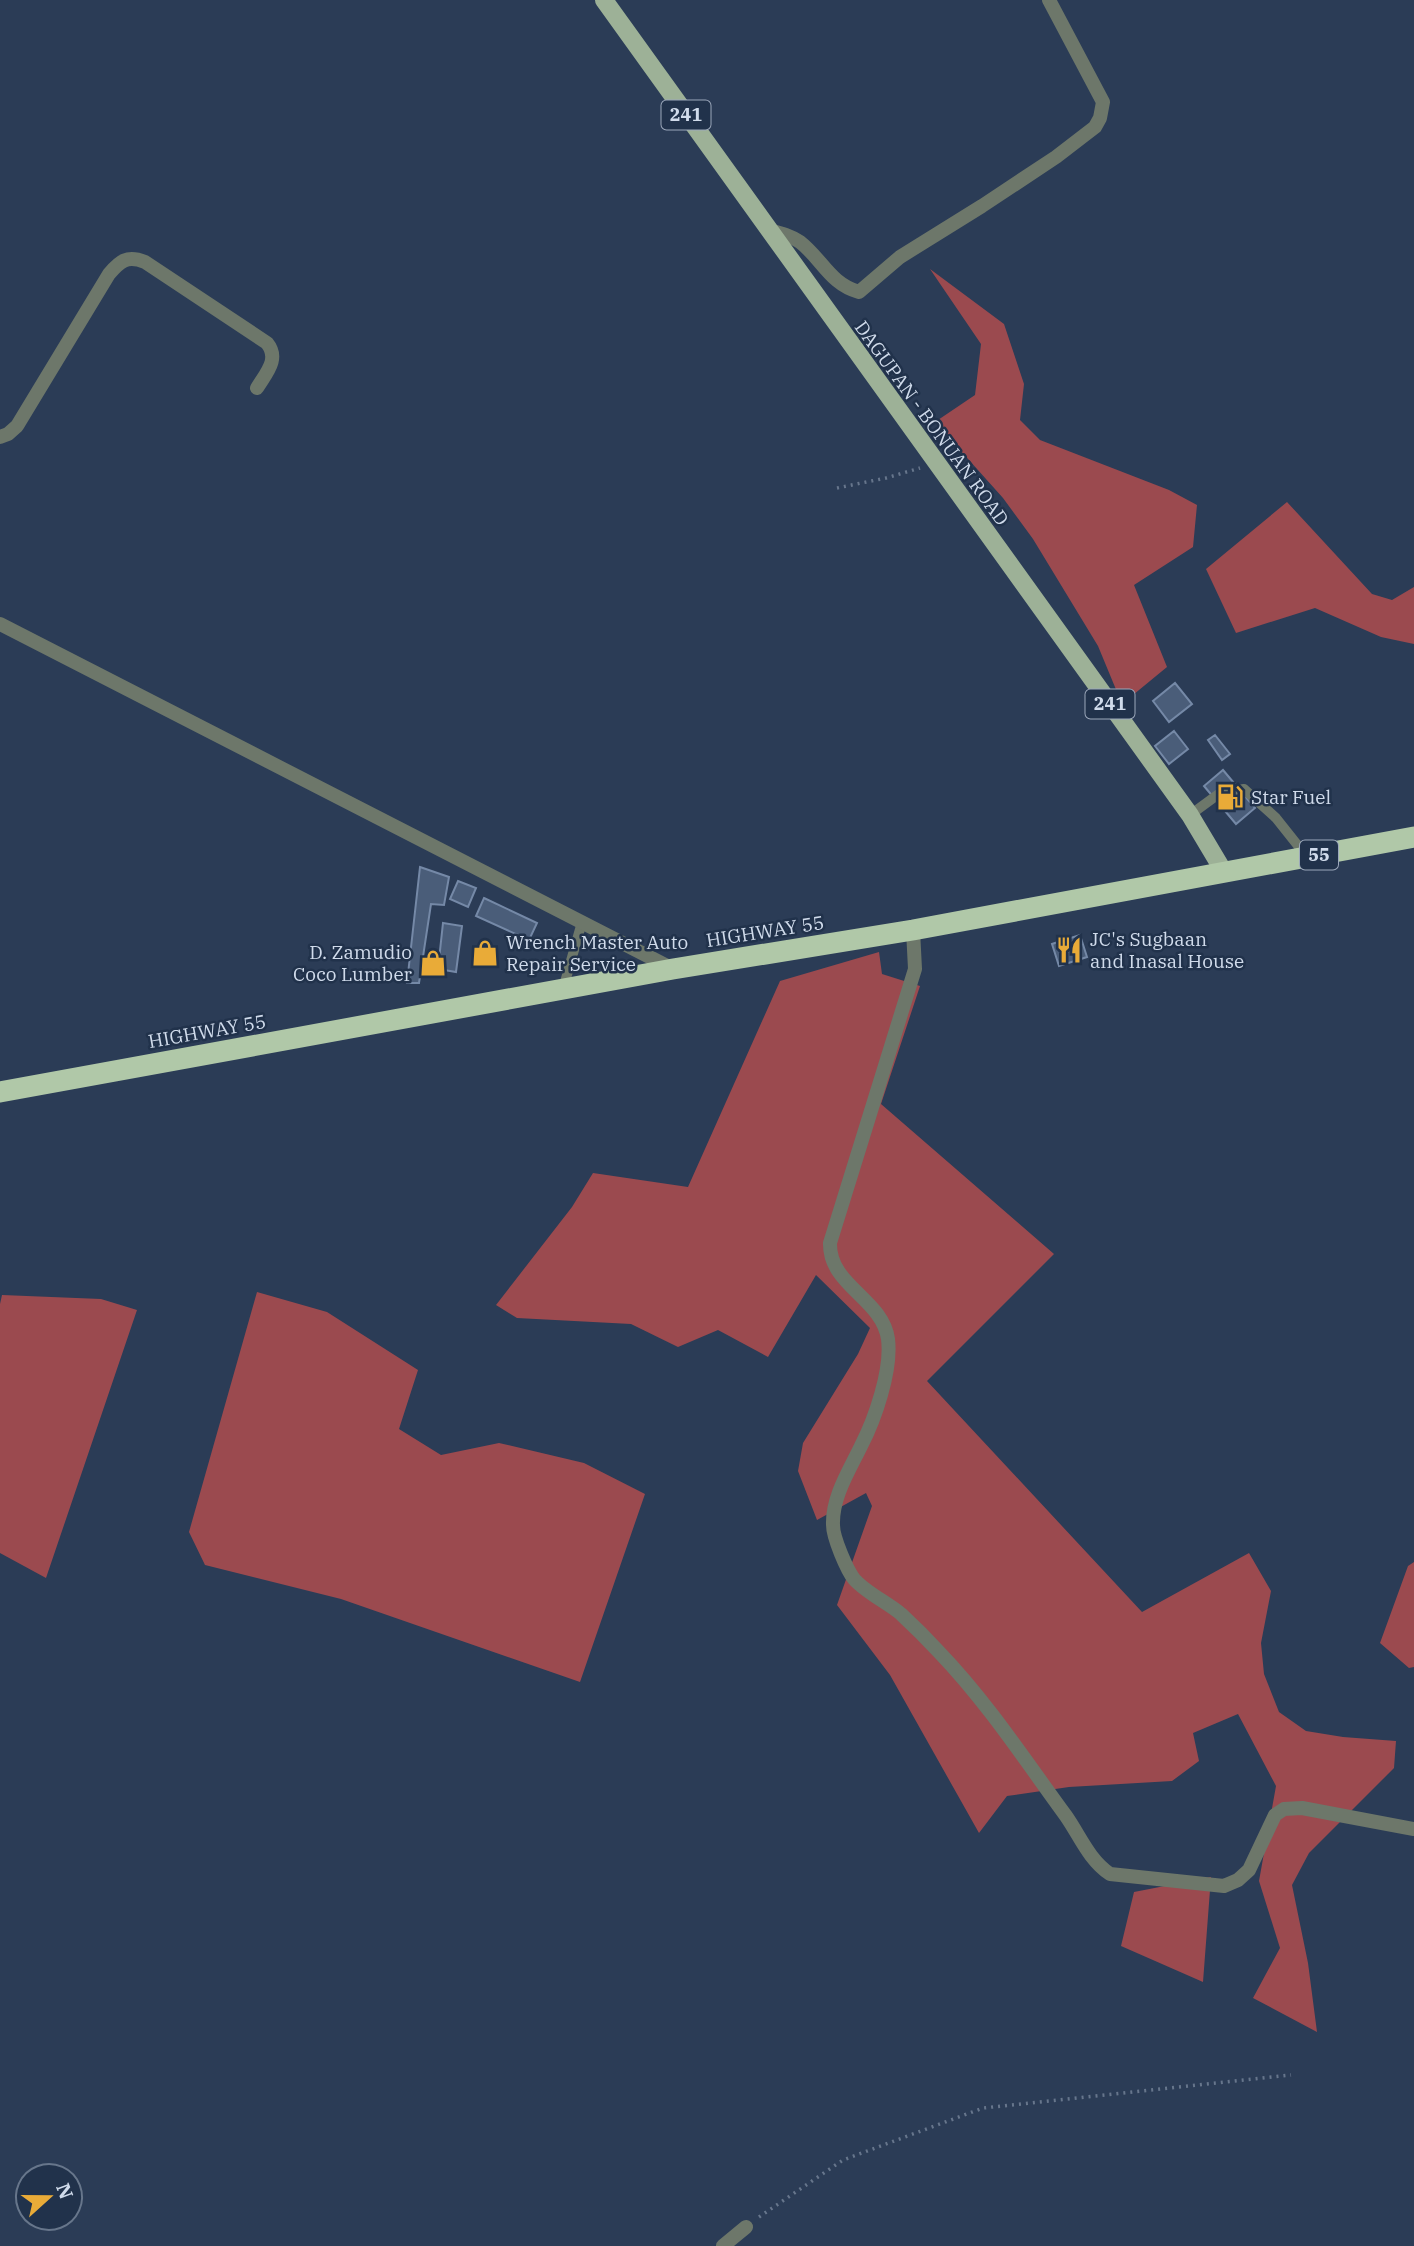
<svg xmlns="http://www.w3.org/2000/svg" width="1414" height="2246" font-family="'IBM Plex Serif',serif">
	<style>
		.green { fill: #9b4a4f }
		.building { fill: #4a5d79; stroke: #7589a7; stroke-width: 2 }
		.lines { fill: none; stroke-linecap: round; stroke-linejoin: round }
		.path { stroke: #67768c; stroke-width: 3.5; stroke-dasharray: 2 5; stroke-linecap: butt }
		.lane { stroke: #6d776a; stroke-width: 10 }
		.street { stroke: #6d776a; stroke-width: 14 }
		.primary { stroke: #9db197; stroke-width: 18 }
		.highway { stroke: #b0c8a8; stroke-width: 21 }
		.labels { text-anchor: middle; stroke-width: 5; stroke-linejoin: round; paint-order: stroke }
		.shield { fill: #21324b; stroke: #9ca8bb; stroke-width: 2 }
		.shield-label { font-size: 18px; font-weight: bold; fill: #d0dbeb }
		.street-label { font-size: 19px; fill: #d0dbeb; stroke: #21324b }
		.poi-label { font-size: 19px; fill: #d0dbeb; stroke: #21324b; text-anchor: start }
	</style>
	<rect width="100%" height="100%" fill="#2b3c56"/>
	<!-- green -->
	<path class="green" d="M930,269L1004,324L1024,384L1020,420L1040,440L1169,490L1197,505L1193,547L1134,585L1167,667L1122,704L1098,646L1033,539L1003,498L935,422L975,395L981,344Z
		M1287,502L1372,594L1392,600L1414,587V644L1381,637L1315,608L1236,633L1206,569Z
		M879,952L882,974L920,986L881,1104L1054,1254L927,1381L1142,1612L1249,1553L1271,1591L1261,1643L1264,1674L1279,1712L1306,1731L1343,1737L1396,1741L1394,1768L1309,1853L1292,1885L1308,1963L1317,2032L1253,1998L1280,1948L1259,1881L1276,1786L1238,1714L1193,1733L1199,1761L1172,1781L1069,1787L1007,1796L979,1833L890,1675L837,1605L872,1506L866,1493L817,1520L798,1471L803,1443L858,1354L870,1328L816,1275L768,1357L718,1330L678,1347L631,1324L517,1318L496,1305L572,1207L593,1173L688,1187L780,981Z
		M257,1292L327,1312L418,1370L399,1429L441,1455L499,1443L584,1463L645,1494L580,1682L341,1599L205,1565L189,1532Z
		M2,1295L101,1299L137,1310L46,1578L0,1553V1304Z
		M1414,1562V1667L1409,1668L1380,1643L1408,1566Z
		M1211,1877L1203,1982L1121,1946L1134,1892Z"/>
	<!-- building -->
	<path class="building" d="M1175,683L1192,704L1169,722L1153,701Z
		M1174,731L1188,749L1169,764L1155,746Z
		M1215,735L1230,754L1222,760L1208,740Z
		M1223,770L1255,808L1236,824L1204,786Z
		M420,867L449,877L444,905L431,904L419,983H407Z
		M458,881L476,888L468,907L450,899Z
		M484,898L537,923L529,940L476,916Z
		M443,923L462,926L456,972L438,969Z
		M1080,935L1087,957L1059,966L1052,944Z"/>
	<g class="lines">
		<!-- path -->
		<path class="path" d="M837,488L886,478L920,468
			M759,2217L843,2160L983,2108L1291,2075"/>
		<!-- lane -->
		<path class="lane" d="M1190,815L1220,793L1244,789L1276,818L1307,857
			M563,989L582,922"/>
		<!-- street -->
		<path class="street" d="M768,230C780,233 790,235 800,242C822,259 830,284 859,292L900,257L982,206L1056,157L1095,127L1100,118L1103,102L1049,0
			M0,437L8,434L17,426L109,274C120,261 127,255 145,262L267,343C280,359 266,373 257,388
			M0,624L673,969
			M913,930L915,969L830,1243C829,1286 882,1298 888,1339C892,1370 875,1419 861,1446C849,1471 832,1497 833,1525C833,1538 847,1570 854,1579C865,1592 888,1603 901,1614C914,1626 927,1639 939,1652C987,1702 1025,1760 1066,1816C1080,1836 1089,1860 1110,1874L1224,1886L1238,1880L1249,1870L1275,1815L1284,1809L1302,1808L1414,1829
			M723,2246L746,2227"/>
		<!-- primary -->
		<path class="primary" d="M604,0L1190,815L1224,872"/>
		<!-- highway -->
		<path class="highway" d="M0,1092L673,969L913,930L1414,837"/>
	</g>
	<!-- icons -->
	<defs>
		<g id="fuel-bare" transform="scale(2.1)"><path d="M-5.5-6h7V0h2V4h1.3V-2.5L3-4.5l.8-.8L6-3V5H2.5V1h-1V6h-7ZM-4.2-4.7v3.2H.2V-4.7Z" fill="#e9ab38" stroke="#21324b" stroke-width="2.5" paint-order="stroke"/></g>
		<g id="restaurant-bare" transform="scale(2.1)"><path d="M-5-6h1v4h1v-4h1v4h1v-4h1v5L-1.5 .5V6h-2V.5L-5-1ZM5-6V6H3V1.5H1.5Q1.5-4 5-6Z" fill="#e9ab38" stroke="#21324b" stroke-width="2.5" paint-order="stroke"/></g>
		<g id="shop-bare" transform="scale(2.1)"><path d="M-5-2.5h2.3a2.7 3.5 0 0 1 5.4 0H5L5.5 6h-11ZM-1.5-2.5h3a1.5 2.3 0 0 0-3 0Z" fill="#e9ab38" stroke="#21324b" stroke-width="2.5" paint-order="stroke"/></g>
	</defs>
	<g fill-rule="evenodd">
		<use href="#fuel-bare" x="1230" y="797"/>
		<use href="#restaurant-bare" x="1069" y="950"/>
		<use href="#shop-bare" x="485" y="953"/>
		<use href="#shop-bare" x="433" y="963"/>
	</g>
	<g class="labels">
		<!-- shield labels -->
		<g class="shield">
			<rect x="661.5" y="100.5" width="49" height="29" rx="5"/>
			<rect x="1085.5" y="689.5" width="49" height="29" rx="5"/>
			<rect x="1300" y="840.5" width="38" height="29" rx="5"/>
		</g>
		<g class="shield-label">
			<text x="686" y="121">241</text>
			<text x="1110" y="710">241</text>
			<text x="1319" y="861">55</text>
		</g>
		<!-- street labels -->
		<g class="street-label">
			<text transform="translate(932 423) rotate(54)" y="7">DAGUPAN - BONUAN ROAD</text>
			<text transform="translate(765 931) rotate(-9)" y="7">HIGHWAY 55</text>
			<text transform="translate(207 1031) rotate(-10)" y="7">HIGHWAY 55</text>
		</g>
		<!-- poi labels -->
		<g class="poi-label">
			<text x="1251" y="804">Star Fuel</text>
			<text x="1090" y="946">JC's Sugbaan<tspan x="1090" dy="22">and Inasal House</tspan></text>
			<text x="506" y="949">Wrench Master Auto<tspan x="506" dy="22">Repair Service</tspan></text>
			<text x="412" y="959" text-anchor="end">D. Zamudio<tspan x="412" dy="22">Coco Lumber</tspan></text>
		</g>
	</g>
	<!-- north arrow -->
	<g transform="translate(49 2197) rotate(69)"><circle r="33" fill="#21324b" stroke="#67768b" stroke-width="2"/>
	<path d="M0-5L12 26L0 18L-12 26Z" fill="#e9ab38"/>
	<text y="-10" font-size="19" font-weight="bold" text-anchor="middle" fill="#d0dbeb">N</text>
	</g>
</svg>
